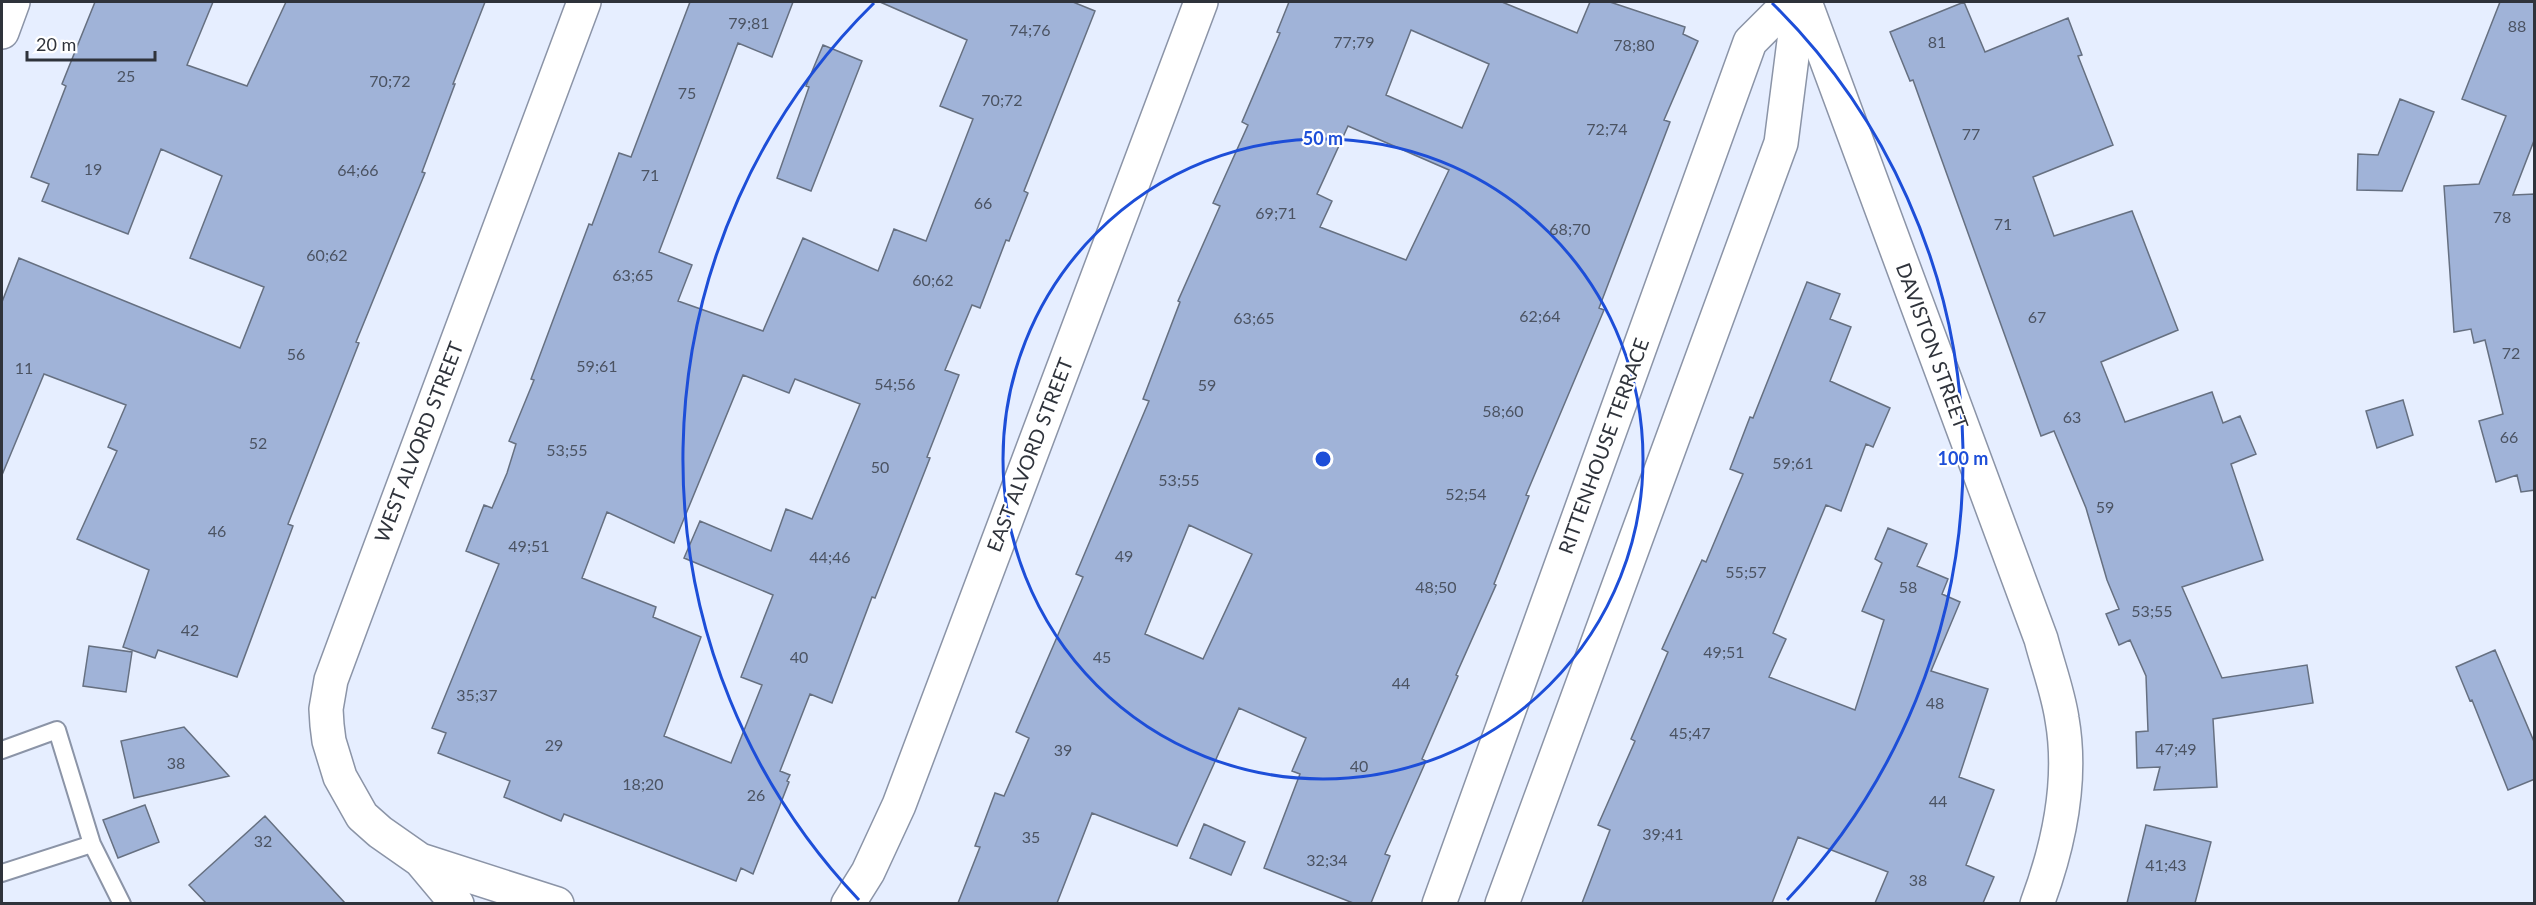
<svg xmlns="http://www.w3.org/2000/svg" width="2536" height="905" font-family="Lato,sans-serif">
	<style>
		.building { fill: #a0b3d8; stroke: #667081; stroke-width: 1.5; fill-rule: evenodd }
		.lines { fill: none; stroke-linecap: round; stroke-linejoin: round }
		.lane-casing { stroke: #8b94a7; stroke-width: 20 }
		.street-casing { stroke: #8b94a7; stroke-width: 36 }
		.secondary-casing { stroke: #8b94a7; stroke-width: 36 }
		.lane { stroke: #fff; stroke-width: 16 }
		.street { stroke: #fff; stroke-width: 33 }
		.secondary { stroke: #fff; stroke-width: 33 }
		.ring { fill: none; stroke: #1d4ed8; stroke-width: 3 }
		.labels { text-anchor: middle; stroke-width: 4.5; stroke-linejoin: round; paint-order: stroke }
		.number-label { font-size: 16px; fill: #4b5362 }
		.street-label { font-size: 20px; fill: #2f333b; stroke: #fff }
		.centre { fill: #1d4ed8; stroke: #fff; stroke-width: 3 }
		.ring-label { font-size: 18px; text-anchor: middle; font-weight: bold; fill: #1d4ed8; stroke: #fff; stroke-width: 4.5; stroke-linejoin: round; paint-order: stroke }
	</style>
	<rect width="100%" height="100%" fill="#e6eeff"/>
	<!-- building -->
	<path class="building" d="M95,2H213L187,65L247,86L286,2H485L453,84H455L422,172L425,173L356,342L359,343L288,524L293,526L237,677L158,650L155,658L123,647L149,570L77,539L117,451L108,447L126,405L44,374L2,475V302L19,258L240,348L264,287L190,258L222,176L161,149L128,234L42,201L49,184L31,177L66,86L62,84Z
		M690,2H793L772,57L738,43L659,252L692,265L678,301L763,331L803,238L878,271L894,229L926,241L973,119L940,106L967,40L880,2H1073L1095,11L1024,191L1028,193L1009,241L1006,240L980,308L972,305L945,370L959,375L927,457L930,458L875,598L872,597L832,703L810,694L780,771L790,775L787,781L789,782L753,874L741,868L736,881L564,814L561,821L504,797L510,781L438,753L446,733L432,728L499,564L466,551L484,505L492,508L507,473L516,444L509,441L534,380L531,379L589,224L592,225L619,153L631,157ZM743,375L789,393L795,379L860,404L812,519L786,509L771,551L700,521L684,558L773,595L741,677L762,685L731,763L664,736L701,637L653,617L656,607L582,578L607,512L674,543Z
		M1289,2H1502L1577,33L1590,2H1610L1685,27L1683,34L1698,41L1664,120L1670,122L1599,308L1604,310L1526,495L1529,496L1494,584L1496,585L1456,675L1458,676L1422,759L1426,761L1385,854L1390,856L1371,903H1353L1264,868L1300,774L1292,771L1306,738L1239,708L1177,846L1092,813L1057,903H958L980,847L975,846L995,793L1004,796L1029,738L1016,732L1083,577L1076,574L1149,401L1143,399L1180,302L1178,301L1220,206L1213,203L1248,125L1242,122L1280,33L1277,32ZM1411,30L1489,64L1462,128L1386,95ZM1348,126L1449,170L1406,260L1320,227L1332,201L1317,194ZM1189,525L1252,554L1203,659L1145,634Z
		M1964,2L1985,52L2068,18L2082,55L2078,56L2113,145L2033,177L2054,236L2132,211L2178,330L2101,362L2125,422L2212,392L2223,423L2240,416L2256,454L2231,464L2263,560L2182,587L2222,678L2307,665L2313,703L2213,719L2217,787L2154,790L2160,767L2137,768L2136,732L2148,731L2146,676L2130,640L2119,645L2106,614L2119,609L2107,580L2086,508L2054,431L2041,436L1913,80L1910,81L1890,32Z
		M2500,2H2535V138L2513,195L2535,194V490L2521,492L2517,475L2496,482L2479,421L2503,414L2485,340L2474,343L2471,329L2454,332L2444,186L2479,184L2506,116L2462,99Z
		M823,45L862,61L811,191L777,178L809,87L806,86Z
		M2400,99L2434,112L2402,191L2357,190L2358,154L2378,155Z
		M1807,282L1840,294L1830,319L1851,327L1830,381L1890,408L1873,447L1866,444L1841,511L1826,505L1773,633L1786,639L1769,677L1855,710L1884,620L1862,611L1882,563L1875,559L1888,528L1927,544L1917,566L1948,579L1942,594L1960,602L1931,671L1988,689L1959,777L1994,790L1966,865L1994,877L1983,903H1875L1888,872L1798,837L1772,903H1582L1610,830L1598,825L1635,741L1631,739L1668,652L1662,649L1702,560L1706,562L1743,474L1730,469L1750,417L1753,418Z
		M2403,400L2413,435L2377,448L2366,411Z
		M89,646L132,652L126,692L83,686Z
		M2495,650L2535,744V779L2508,790L2472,700L2470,701L2456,667Z
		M184,727L229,776L134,798L121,741Z
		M145,805L159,842L118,858L103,820Z
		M265,816L345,903H206L189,885Z
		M1204,824L1245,842L1231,875L1190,858Z
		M2146,825L2211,842L2195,903H2127Z"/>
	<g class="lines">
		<!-- lane casing -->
		<g class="lane-casing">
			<path id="lane" d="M2,750L57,730L92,844L2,873
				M92,844L122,904"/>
		</g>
		<!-- street casing -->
		<g class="street-casing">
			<path id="street" d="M1439,904L1750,42L1790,2
				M1502,904L1781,143L1799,2"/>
		</g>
		<!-- secondary casing -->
		<g class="secondary-casing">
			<path id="secondary" d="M1805,2L2041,639C2048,666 2058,692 2062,719C2073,782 2059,845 2037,904
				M2,32L13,2
				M420,860L457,904
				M557,904L420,860L380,832L362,816L340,777L329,741L327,725L326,709L331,680L351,626L584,2
				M848,904L868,872L899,805L1201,2"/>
		</g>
		<!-- lane -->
		<use href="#lane" class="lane"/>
		<!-- street -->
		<use href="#street" class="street"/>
		<!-- secondary -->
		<use href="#secondary" class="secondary"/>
	</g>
	<!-- distance rings -->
	<g class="ring">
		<circle cx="1323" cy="459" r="320"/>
		<path d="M859 900A640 640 0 0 1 874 3M1772 3A640 640 0 0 1 1787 900"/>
	</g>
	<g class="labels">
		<!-- number labels -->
		<g class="number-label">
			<text x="749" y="29">79;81</text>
			<text x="2517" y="32">88</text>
			<text x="1030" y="36">74;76</text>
			<text x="1354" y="48">77;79</text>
			<text x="1937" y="48">81</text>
			<text x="1634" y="51">78;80</text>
			<text x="126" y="82">25</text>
			<text x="390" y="87">70;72</text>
			<text x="687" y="99">75</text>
			<text x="1002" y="106">70;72</text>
			<text x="1607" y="135">72;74</text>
			<text x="1971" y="140">77</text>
			<text x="93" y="175">19</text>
			<text x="358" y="176">64;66</text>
			<text x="650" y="181">71</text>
			<text x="983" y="209">66</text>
			<text x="1276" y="219">69;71</text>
			<text x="2502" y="223">78</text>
			<text x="2003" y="230">71</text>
			<text x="1570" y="235">68;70</text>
			<text x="327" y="261">60;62</text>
			<text x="633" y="281">63;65</text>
			<text x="933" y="286">60;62</text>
			<text x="1540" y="322">62;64</text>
			<text x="2037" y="323">67</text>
			<text x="1254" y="324">63;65</text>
			<text x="2511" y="359">72</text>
			<text x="296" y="360">56</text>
			<text x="597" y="372">59;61</text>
			<text x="24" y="374">11</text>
			<text x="895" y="390">54;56</text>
			<text x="1207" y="391">59</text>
			<text x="1503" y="417">58;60</text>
			<text x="2072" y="423">63</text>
			<text x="2509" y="443">66</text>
			<text x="258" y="449">52</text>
			<text x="567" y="456">53;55</text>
			<text x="1793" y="469">59;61</text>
			<text x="880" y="473">50</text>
			<text x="1179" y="486">53;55</text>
			<text x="1466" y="500">52;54</text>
			<text x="2105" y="513">59</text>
			<text x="217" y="537">46</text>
			<text x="529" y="552">49;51</text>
			<text x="1124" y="562">49</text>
			<text x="830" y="563">44;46</text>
			<text x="1746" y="578">55;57</text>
			<text x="1436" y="593">48;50</text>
			<text x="1908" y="593">58</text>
			<text x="2152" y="617">53;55</text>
			<text x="190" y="636">42</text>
			<text x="1724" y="658">49;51</text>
			<text x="799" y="663">40</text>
			<text x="1102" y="663">45</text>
			<text x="1401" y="689">44</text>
			<text x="477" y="701">35;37</text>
			<text x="1935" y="709">48</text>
			<text x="1690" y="739">45;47</text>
			<text x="554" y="751">29</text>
			<text x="2176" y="755">47;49</text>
			<text x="1063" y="756">39</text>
			<text x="176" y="769">38</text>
			<text x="1359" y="772">40</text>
			<text x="643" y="790">18;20</text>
			<text x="756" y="801">26</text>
			<text x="1938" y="807">44</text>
			<text x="1663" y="840">39;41</text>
			<text x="1031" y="843">35</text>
			<text x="263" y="847">32</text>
			<text x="1327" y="866">32;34</text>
			<text x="2166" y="871">41;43</text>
			<text x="1918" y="886">38</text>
		</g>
		<!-- street labels -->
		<g class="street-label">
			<text transform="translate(1932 346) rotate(70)" y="7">DAVISTON STREET</text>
			<text transform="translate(419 442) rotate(-69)" y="7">WEST ALVORD STREET</text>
			<text transform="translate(1604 446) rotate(-70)" y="7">RITTENHOUSE TERRACE</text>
			<text transform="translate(1030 455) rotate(-69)" y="7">EAST ALVORD STREET</text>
		</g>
	</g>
	<circle cx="1323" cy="459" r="9" class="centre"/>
	<g class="ring-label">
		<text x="1323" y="145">50 m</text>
		<text x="1963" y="465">100 m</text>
	</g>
	<!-- border -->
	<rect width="2536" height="905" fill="none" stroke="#2f333b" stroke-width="6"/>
	<!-- scale -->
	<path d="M27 51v9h128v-9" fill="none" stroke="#2f333b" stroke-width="3"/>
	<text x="36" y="51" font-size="18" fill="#2f333b" stroke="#ffffff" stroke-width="4.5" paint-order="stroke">20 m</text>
</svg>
